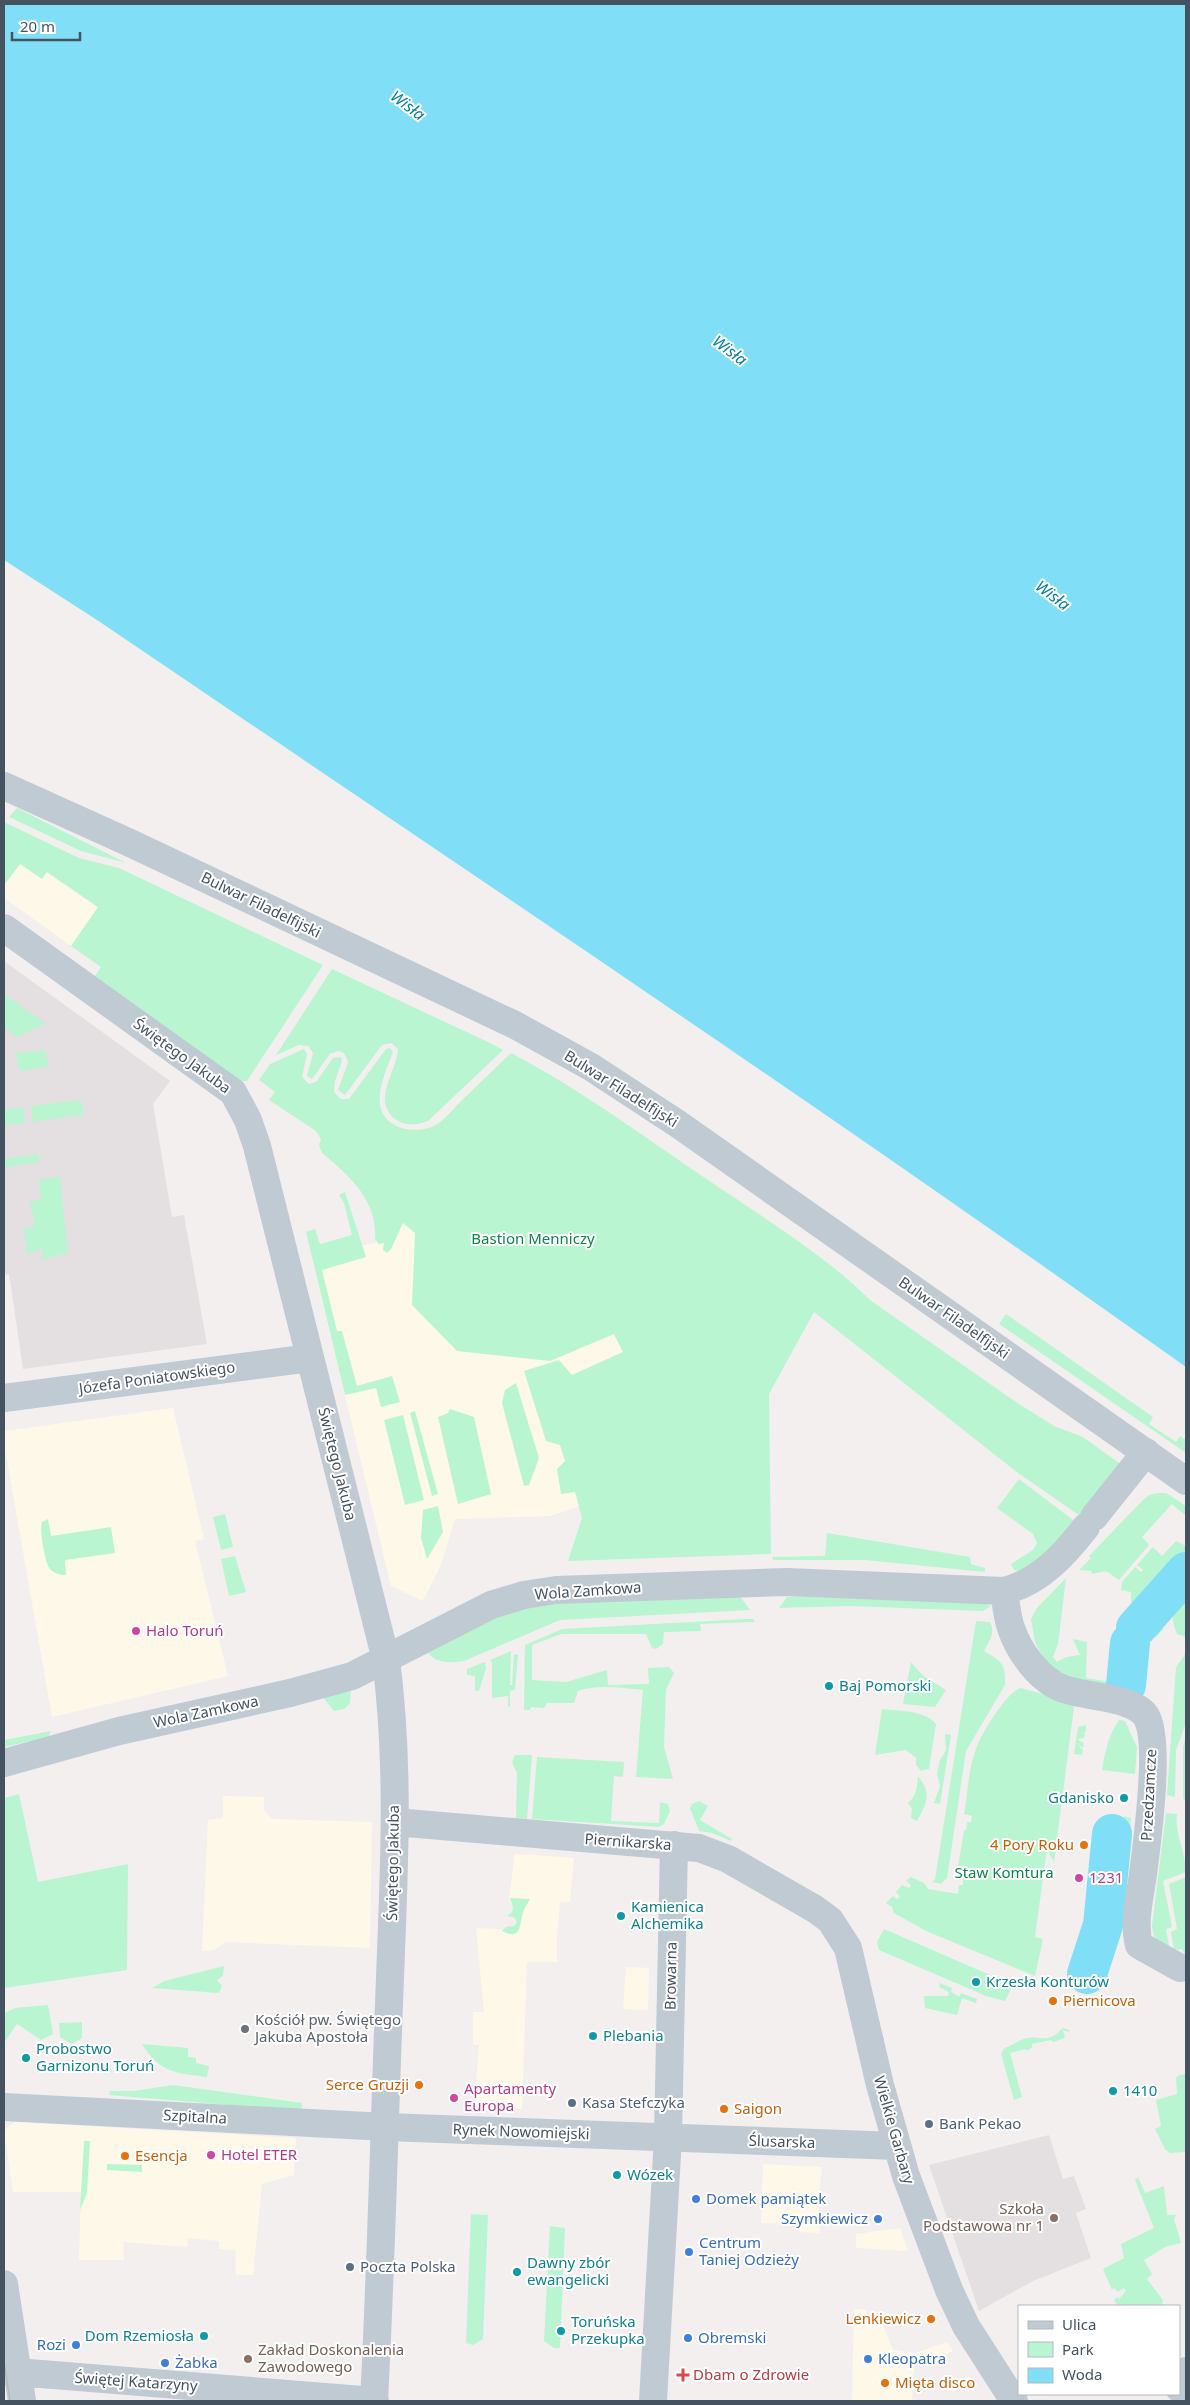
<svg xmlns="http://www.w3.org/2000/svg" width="1190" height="2405" font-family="'Noto Sans',sans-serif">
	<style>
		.commercial { fill: #fef8e8 }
		.education { fill: #e4e0e1 }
		.green { fill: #b9f5d0 }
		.water { fill: #81def7 }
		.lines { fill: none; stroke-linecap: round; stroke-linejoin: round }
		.river { stroke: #81def7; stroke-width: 40 }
		.minor { stroke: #bfcad3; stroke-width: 28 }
		.tram { stroke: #b1b5bb; stroke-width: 1 }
		.hotel-dot { fill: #d1479c; stroke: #fff; stroke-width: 2 }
		.culture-dot { fill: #0f9aa8; stroke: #fff; stroke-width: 2 }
		.food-dot { fill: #e8710a; stroke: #fff; stroke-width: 2 }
		.worship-dot { fill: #6b7280; stroke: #fff; stroke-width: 2 }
		.service-dot { fill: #5c6f8a; stroke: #fff; stroke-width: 2 }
		.shop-dot { fill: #3f7fe0; stroke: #fff; stroke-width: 2 }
		.education-dot { fill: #8d6e63; stroke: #fff; stroke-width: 2 }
		.health-dot { fill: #e0444e; stroke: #fff; stroke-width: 2 }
		.labels { text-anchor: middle; stroke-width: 4; stroke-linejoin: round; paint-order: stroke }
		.street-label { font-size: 15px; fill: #455360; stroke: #fff }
		.park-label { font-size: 15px; fill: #0c8549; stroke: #fff }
		.hotel-label { font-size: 15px; fill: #b23c85; stroke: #fff; text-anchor: start }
		.culture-label { font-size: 15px; fill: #0d838f; stroke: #fff; text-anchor: start }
		.food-label { font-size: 15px; fill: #c56008; stroke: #fff; text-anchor: start }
		.worship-label { font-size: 15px; fill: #5b616d; stroke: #fff; text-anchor: start }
		.service-label { font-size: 15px; fill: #4e5e75; stroke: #fff; text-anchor: start }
		.shop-label { font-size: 15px; fill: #366cbe; stroke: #fff; text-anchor: start }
		.education-label { font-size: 15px; fill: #785e54; stroke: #fff; text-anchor: end }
		.health-label { font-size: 15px; fill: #be3a42; stroke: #fff; text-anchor: start }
		.water-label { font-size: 16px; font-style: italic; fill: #037e9f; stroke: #fff }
	</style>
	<rect width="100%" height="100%" fill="#f3efef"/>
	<!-- commercial -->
	<path class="commercial" d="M20,864L42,878L46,872L98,908L71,946L4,898V885Z
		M333,1130L550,1361L613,1333L623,1352L562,1379L542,1391L580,1506L550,1516L455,1519L441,1565L423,1601L391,1586L312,1259L381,1241L369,1195Z
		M173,1408L204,1539L195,1541L228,1676L52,1717L4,1443V1431Z
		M223,1796L264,1797V1810L272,1819L372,1822L370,1948L226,1942L214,1950L202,1951L208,1820L223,1818Z
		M515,1854L574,1858L570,1902H560L557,1937V1962H527L522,2109L474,2106L479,2045H473V2012H484L476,1928L517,1930L519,1909L509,1899Z
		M626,1967L649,1968L648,2010L623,2009Z
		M14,2122L296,2138L294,2175L262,2184L253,2275H236L235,2250L219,2249V2241L188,2238L187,2247L123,2242L124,2260H79L81,2192H13L4,2131Z
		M763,2164L822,2167L819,2197L820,2233L799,2232V2224L761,2223Z
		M900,2228L908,2251L856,2248V2234Z
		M854,2309L867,2310V2314L883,2325L893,2350L915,2353L947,2342L953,2351L930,2362L914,2364L912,2401H852Z"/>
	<!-- education -->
	<path class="education" d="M4,961L170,1081L153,1104L172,1217L184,1215L207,1344L23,1369L9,1274L4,1275Z
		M1049,2135L1063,2179L1074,2176L1086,2209L1076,2213L1091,2258L1033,2281L979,2311L929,2165Z"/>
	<!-- green -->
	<path class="green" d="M17,808L126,863L81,851L9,817Z
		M4,822L79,858L119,868L323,965L247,1081H241L95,976L101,967L71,946L98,907L47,872L42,879L20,864L4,885Z
		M332,969L490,1043L503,1050L428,1121C417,1125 406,1127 395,1119C371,1101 397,1071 398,1049L391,1043L382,1045L345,1095L338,1090L348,1062L344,1053L338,1051L330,1054L312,1079L307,1076L313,1053L308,1046L299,1045L276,1055Z
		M4,994L46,1024L16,1037L4,1026Z
		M390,1048L393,1052C387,1068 378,1087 380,1104C383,1131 420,1136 439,1123C447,1117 454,1108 461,1101C478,1085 494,1069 511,1053C580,1089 643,1136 708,1180C762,1217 825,1255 870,1300L1013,1400L1054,1426L1083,1437L1126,1468L1086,1520L1018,1473L814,1312L769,1394L771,1554L568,1561L582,1518L575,1492L561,1494L557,1469L565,1461L560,1445L546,1441L524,1371L559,1360L572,1375L623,1352L614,1334L550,1361L457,1351L412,1305L415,1233L403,1223L391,1249L387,1253L383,1250L384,1243L379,1244L375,1239C378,1201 349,1175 322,1153L319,1145L321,1139L316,1131L269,1100L275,1092L259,1080L270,1064L304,1049L307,1054L302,1077L309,1084L316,1082L333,1058L341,1057L342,1061L335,1081L334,1092L341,1099H349L386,1049Z
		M45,1050L49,1066L20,1071L15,1053Z
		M81,1100L84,1114L33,1122L31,1106Z
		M23,1107L25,1123L4,1126V1110Z
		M38,1154L39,1162L4,1168V1159Z
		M60,1177L68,1253L43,1259L42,1249L27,1254L24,1229L35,1226L30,1201L41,1200L39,1179Z
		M345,1192L366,1257L322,1270L337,1331H342L357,1386L392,1376L400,1402L381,1407L376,1388L345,1395L306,1232L315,1229L320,1244L352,1235L344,1203L339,1195Z
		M1006,1314L1153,1417L1149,1424L1176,1442L1180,1436L1186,1440V1453L999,1324Z
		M516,1383L539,1458L529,1485L524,1486L502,1403L505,1390Z
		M450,1409L474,1417L491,1494L458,1504L438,1417L448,1413Z
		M415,1411L438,1494L432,1496L410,1413Z
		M403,1415L424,1500L405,1505L384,1420Z
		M1019,1479L1081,1526L1058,1551L1020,1571L1014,1570L1011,1564L1033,1550L1037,1543L1033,1534L997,1508Z
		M1158,1493H1166L1186,1506V1516L1172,1504L1142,1537L1149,1545L1119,1580L1106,1571L1092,1574L1091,1571L1079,1570L1091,1558L1089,1556L1142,1501L1149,1495Z
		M438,1506L443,1532L427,1559L421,1538L423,1510Z
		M225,1514L233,1547L221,1550L213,1517Z
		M48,1519L51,1536L111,1527L115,1553L65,1560L66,1575C61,1575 55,1574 51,1570C45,1565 39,1529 42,1522Z
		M827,1533L970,1557L971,1564L985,1568V1572L865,1560H773L772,1557L825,1556Z
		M1176,1541L1186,1546V1564L1131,1623V1592L1121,1590L1122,1582L1135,1567L1141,1572L1143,1570L1137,1565L1153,1547L1162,1556Z
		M235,1556L246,1592L229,1596L221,1559Z
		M1066,1578L1058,1644L1053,1657L1057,1662L1066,1657L1080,1655L1073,1639L1087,1642L1086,1678L1110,1682L1116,1638L1122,1628H1126C1134,1646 1148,1669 1138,1688L1130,1692L1070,1683L1043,1658L1035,1642L1031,1619L1036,1609Z
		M1186,1589V1637L1177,1634C1169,1616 1173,1603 1186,1589Z
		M737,1592L750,1610L560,1620L464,1661C450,1663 433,1664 427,1650L435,1644L527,1604Z
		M837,1594L971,1599L991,1606L983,1611L851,1606L779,1608L787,1597Z
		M1170,1604L1163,1630L1156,1637L1143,1635L1142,1630Z
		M746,1619H753L755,1622L700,1624L701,1631L664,1632L663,1644L656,1649L652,1648L646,1634H561L532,1645V1680L566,1682L607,1670L608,1685L649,1684L648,1668L669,1667L674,1673L666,1690L664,1747L673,1779L636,1777L643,1690C621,1688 599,1684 578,1691L574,1703H547L544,1708L531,1707L530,1710H524L525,1645L562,1629Z
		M976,1621L990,1622C996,1633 989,1641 984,1651C1001,1661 1006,1663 1005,1685L966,1751L947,1878L941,1884L932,1882L935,1879Z
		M511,1651L510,1685H512L514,1654L518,1655L515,1690L510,1691V1707L508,1706V1696L492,1698V1663L490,1660Z
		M1186,1653V1723L1176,1750L1175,1797L1167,1795L1176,1667Z
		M485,1662L486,1668L479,1691H475V1676L467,1675V1669Z
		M911,1662L922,1675L946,1690L935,1707L903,1704Z
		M1021,1688L1071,1702L1074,1707L1054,1862L1047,1849L1035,1937L1043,1939L1035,1976L926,1931L894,1913L892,1907L886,1903L893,1896L897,1899L900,1897L896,1892L902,1885L909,1888L911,1885L906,1881L911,1877L924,1883L928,1889L958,1894L959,1885H963V1878L960,1877L961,1868L958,1867L964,1830H966L967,1822H971L972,1816L964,1814C968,1793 968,1769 976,1749C980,1735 1008,1690 1021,1688Z
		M351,1690L350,1703L344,1709L334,1711L321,1695Z
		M882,1709C898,1711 925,1710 936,1724L929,1769L921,1771L916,1765V1758L906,1750L875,1755Z
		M1119,1720L1125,1721L1137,1747L1135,1774L1102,1770C1105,1752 1108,1736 1119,1720Z
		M1086,1725V1731L1077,1735L1085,1732L1084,1738L1077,1739L1084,1743L1083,1748L1076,1743L1083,1750L1082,1755L1074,1754L1078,1727Z
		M51,1731L48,1737L4,1747V1740Z
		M945,1734L951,1735L940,1804L934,1803L940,1786L937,1774L940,1760L946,1750Z
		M1186,1736V1800L1183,1799V1747Z
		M515,1755H532L527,1819L516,1818L517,1773L512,1762Z
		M537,1757L624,1762L623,1777L614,1776L611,1821L659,1823L660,1802L668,1804L670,1811L664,1824L659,1827L532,1819Z
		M918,1776C931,1792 928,1802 917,1821L911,1818L912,1809L908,1803C917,1795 917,1787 918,1776Z
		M19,1794L38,1882L128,1864L127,1970L4,1988V1798Z
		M699,1801L708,1806L700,1820L732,1839L731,1841L712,1833L699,1831L690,1808L692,1804Z
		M1166,1813L1177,1814C1174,1834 1186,1852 1186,1872L1163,1881L1172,1927L1166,1929L1170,1952C1159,1945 1153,1940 1152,1926Z
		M1124,1816L1131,1818L1129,1847L1124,1848Z
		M1186,1877V1957L1182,1949L1174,1950L1171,1932L1177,1929L1169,1884Z
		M510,1898L530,1899C528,1904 524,1908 523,1913C519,1925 522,1941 502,1931L506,1927L514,1926L517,1922L514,1917L507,1916L512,1912C514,1905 512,1904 510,1898Z
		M884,1929L1013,1985L1005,2001L986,1996L879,1950L877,1942Z
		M224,1966L223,1976L217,1980L222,1986L219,1993L152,1988L164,1981Z
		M940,1983L952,1988L951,1992L959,1997L961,1993L977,1999L976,2003L962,1998L957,2015L925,2008L924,1996H948L949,1992L939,1987Z
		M48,2005L53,2034L41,2040L17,2024L4,2043V2013L15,2008Z
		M82,2022V2038L72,2044L60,2037L59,2023Z
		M1063,2028L1069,2030V2032L1063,2030L1065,2038L1053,2042L1051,2040L1032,2044V2047L1027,2051L1026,2049L1010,2053L1022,2097L1014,2100L1001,2054L1004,2048C1012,2046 1019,2040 1027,2038C1035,2036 1043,2040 1051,2037C1058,2035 1059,2030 1063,2028Z
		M142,2044L188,2048V2057L196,2058V2063L209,2066L207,2077C176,2073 160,2073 142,2044Z
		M1186,2074L1185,2152L1170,2153L1165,2149L1155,2129L1161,2126L1156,2100L1177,2094L1176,2078L1179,2075Z
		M173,2085L302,2103L301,2111L109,2095L110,2091H134Z
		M84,2141H90L87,2193L80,2210Z
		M107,2164L142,2165V2172L107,2170Z
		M1138,2177L1145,2193L1164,2186L1167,2215H1176L1174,2219L1181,2243L1165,2247L1144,2260L1152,2274L1147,2279L1163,2300L1162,2306H1118L1114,2300L1117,2297L1119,2299L1126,2291L1124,2288L1118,2292L1114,2288L1112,2290L1103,2269L1124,2258L1121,2244L1154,2228L1135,2180Z
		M471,2214L488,2215L483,2339L473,2345L466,2343Z
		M550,2226L565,2228L560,2348H554L544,2341Z"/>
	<!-- water -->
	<path class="water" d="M4,4H1186V1367C828,1112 461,867 97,620L4,560Z"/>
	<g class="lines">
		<!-- river -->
		<path class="river" d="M1136,1628L1186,1572
			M1126,1685L1130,1643
			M1087,1974L1103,1925L1112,1834"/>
		<!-- minor -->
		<path class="minor" d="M4,786L128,842L515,1025L591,1067L678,1124L1186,1481
			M4,928L233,1092L248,1120L257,1146L386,1660C401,1774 393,1890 389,2004C384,2136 381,2269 374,2401
			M4,1398L310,1358
			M1094,1517L1146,1452
			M1004,1591C1006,1603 1007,1617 1011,1628C1019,1652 1040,1681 1064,1689C1082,1695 1102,1696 1120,1701C1129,1704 1141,1708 1146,1716C1161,1740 1147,1843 1143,1874C1140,1897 1133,1922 1139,1945L1180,1968
			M4,1763L119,1731L290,1693L352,1676L491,1605L524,1595L556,1590L787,1582L1004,1591C1040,1582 1064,1555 1086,1527
			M395,1822L699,1848L728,1859L815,1909L830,1920L848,1948L880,2085L906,2176L949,2290L966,2326L1014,2401
			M4,2107L386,2127L897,2146
			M4,2284L22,2401
			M4,2371L375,2401
			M1179,2388L1186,2371
			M653,2401L668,2137L674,1845"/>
		<!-- tram -->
		<path class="tram" d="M4,2360L10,2401"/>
	</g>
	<!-- markers -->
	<g class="hotel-dot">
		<circle cx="136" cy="1631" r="5"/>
		<circle cx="1079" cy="1878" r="5"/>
		<circle cx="454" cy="2098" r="5"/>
		<circle cx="211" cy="2155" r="5"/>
	</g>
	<g class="culture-dot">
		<circle cx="829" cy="1686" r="5"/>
		<circle cx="1124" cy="1798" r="5"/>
		<circle cx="621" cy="1916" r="5"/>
		<circle cx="976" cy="1982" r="5"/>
		<circle cx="593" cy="2036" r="5"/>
		<circle cx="26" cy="2058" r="5"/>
		<circle cx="1113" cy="2091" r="5"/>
		<circle cx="617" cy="2175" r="5"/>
		<circle cx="517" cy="2272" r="5"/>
		<circle cx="561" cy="2331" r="5"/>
		<circle cx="204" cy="2336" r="5"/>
	</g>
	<g class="food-dot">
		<circle cx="1084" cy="1845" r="5"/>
		<circle cx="1053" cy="2001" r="5"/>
		<circle cx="419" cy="2085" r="5"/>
		<circle cx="724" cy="2109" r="5"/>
		<circle cx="125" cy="2156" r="5"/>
		<circle cx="931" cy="2319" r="5"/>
		<circle cx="885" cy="2383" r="5"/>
	</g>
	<circle class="worship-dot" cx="245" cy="2029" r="5"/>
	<g class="service-dot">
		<circle cx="572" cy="2103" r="5"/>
		<circle cx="929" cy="2124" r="5"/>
		<circle cx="350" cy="2267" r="5"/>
	</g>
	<g class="shop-dot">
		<circle cx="696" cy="2199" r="5"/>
		<circle cx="878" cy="2219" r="5"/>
		<circle cx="689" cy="2252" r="5"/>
		<circle cx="688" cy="2338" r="5"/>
		<circle cx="76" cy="2345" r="5"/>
		<circle cx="868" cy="2359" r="5"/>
		<circle cx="165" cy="2363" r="5"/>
	</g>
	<g class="education-dot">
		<circle cx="1054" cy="2218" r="5"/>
		<circle cx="248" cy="2359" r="5"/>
	</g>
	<path class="health-dot" d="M680.5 2367.5h5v5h5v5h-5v5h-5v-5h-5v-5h5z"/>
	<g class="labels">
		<!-- street labels -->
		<g class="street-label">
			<text transform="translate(261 905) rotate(26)" y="5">Bulwar Filadelfijski</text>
			<text transform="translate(182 1056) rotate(36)" y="5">Świętego Jakuba</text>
			<text transform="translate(621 1089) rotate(32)" y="5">Bulwar Filadelfijski</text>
			<text transform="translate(954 1318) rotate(35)" y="5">Bulwar Filadelfijski</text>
			<text transform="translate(157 1378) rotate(-8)" y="5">Józefa Poniatowskiego</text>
			<text transform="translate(337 1464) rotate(76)" y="5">Świętego Jakuba</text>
			<text transform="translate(588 1591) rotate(-4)" y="5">Wola Zamkowa</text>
			<text transform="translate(206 1712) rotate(-12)" y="5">Wola Zamkowa</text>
			<text transform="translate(1149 1795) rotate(-87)" y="5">Przedzamcze</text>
			<text transform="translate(628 1842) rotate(4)" y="5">Piernikarska</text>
			<text transform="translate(393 1863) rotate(-89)" y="5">Świętego Jakuba</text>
			<text transform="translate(671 1976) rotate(-89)" y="5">Browarna</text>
			<text transform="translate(195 2117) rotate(3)" y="5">Szpitalna</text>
			<text transform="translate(894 2130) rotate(74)" y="5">Wielkie Garbary</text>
			<text transform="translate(521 2132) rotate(2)" y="5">Rynek Nowomiejski</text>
			<text transform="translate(782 2142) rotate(2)" y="5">Ślusarska</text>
			<text transform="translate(136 2382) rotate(4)" y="5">Świętej Katarzyny</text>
		</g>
		<!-- park labels -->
		<g class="park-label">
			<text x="533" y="1244">Bastion Menniczy</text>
			<text x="1004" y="1878">Staw Komtura</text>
		</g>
		<!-- hotel labels -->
		<g class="hotel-label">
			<text x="146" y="1636">Halo Toruń</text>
			<text x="1089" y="1883">1231</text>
			<text x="464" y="2094">Apartamenty<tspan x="464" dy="17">Europa</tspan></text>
			<text x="221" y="2160">Hotel ETER</text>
		</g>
		<!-- culture labels -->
		<g class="culture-label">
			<text x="839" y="1691">Baj Pomorski</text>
			<text x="1114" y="1803" text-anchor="end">Gdanisko</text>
			<text x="631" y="1912">Kamienica<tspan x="631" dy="17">Alchemika</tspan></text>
			<text x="986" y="1987">Krzesła Konturów</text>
			<text x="603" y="2041">Plebania</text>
			<text x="36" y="2054">Probostwo<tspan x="36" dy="17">Garnizonu Toruń</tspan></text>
			<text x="1123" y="2096">1410</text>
			<text x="627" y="2180">Wózek</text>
			<text x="527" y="2268">Dawny zbór<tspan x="527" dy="17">ewangelicki</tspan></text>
			<text x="571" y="2327">Toruńska<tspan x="571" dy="17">Przekupka</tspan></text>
			<text x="194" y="2341" text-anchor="end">Dom Rzemiosła</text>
		</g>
		<!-- food labels -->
		<g class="food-label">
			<text x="1074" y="1850" text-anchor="end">4 Pory Roku</text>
			<text x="1063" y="2006">Piernicova</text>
			<text x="409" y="2090" text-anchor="end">Serce Gruzji</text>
			<text x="734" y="2114">Saigon</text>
			<text x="135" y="2161">Esencja</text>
			<text x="921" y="2324" text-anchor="end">Lenkiewicz</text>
			<text x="895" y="2388">Mięta disco</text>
		</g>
		<!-- worship labels -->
		<g class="worship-label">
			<text x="255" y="2025">Kościół pw. Świętego<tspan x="255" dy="17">Jakuba Apostoła</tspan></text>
		</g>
		<!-- service labels -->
		<g class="service-label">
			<text x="582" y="2108">Kasa Stefczyka</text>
			<text x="939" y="2129">Bank Pekao</text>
			<text x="360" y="2272">Poczta Polska</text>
		</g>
		<!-- shop labels -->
		<g class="shop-label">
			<text x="706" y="2204">Domek pamiątek</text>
			<text x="868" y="2224" text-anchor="end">Szymkiewicz</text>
			<text x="699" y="2248">Centrum<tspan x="699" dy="17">Taniej Odzieży</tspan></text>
			<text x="698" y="2343">Obremski</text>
			<text x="66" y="2350" text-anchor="end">Rozi</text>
			<text x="878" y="2364">Kleopatra</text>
			<text x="175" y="2368">Żabka</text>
		</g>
		<!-- education labels -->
		<g class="education-label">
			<text x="1044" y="2214">Szkoła<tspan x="1044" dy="17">Podstawowa nr 1</tspan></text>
			<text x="258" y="2355" text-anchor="start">Zakład Doskonalenia<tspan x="258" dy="17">Zawodowego</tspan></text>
		</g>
		<!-- health labels -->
		<g class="health-label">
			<text x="693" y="2380">Dbam o Zdrowie</text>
		</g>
		<!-- water labels -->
		<g class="water-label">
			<text transform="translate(408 105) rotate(37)" y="6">Wisła</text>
			<text transform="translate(730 350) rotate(37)" y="6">Wisła</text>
			<text transform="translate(1053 595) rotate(37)" y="6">Wisła</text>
		</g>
	</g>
	<!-- border -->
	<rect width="1190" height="2405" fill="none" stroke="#455360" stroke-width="10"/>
	<!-- legend -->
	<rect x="1018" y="2305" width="162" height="90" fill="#ffffff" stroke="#b5babf"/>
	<rect x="1028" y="2321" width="25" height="8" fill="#bfcad3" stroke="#b5babf"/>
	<text x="1062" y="2330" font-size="15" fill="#455360">Ulica</text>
	<rect x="1028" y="2342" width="25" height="15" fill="#b9f5d0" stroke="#b5babf"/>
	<text x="1062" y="2355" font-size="15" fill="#455360">Park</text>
	<rect x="1028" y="2368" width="25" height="15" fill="#81def7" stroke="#b5babf"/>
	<text x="1062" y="2380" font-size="15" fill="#455360">Woda</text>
	<!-- scale -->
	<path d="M12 32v8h68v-8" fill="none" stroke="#455360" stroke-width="2.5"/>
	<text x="20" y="32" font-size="15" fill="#455360" stroke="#ffffff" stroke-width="4" paint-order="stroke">20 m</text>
</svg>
